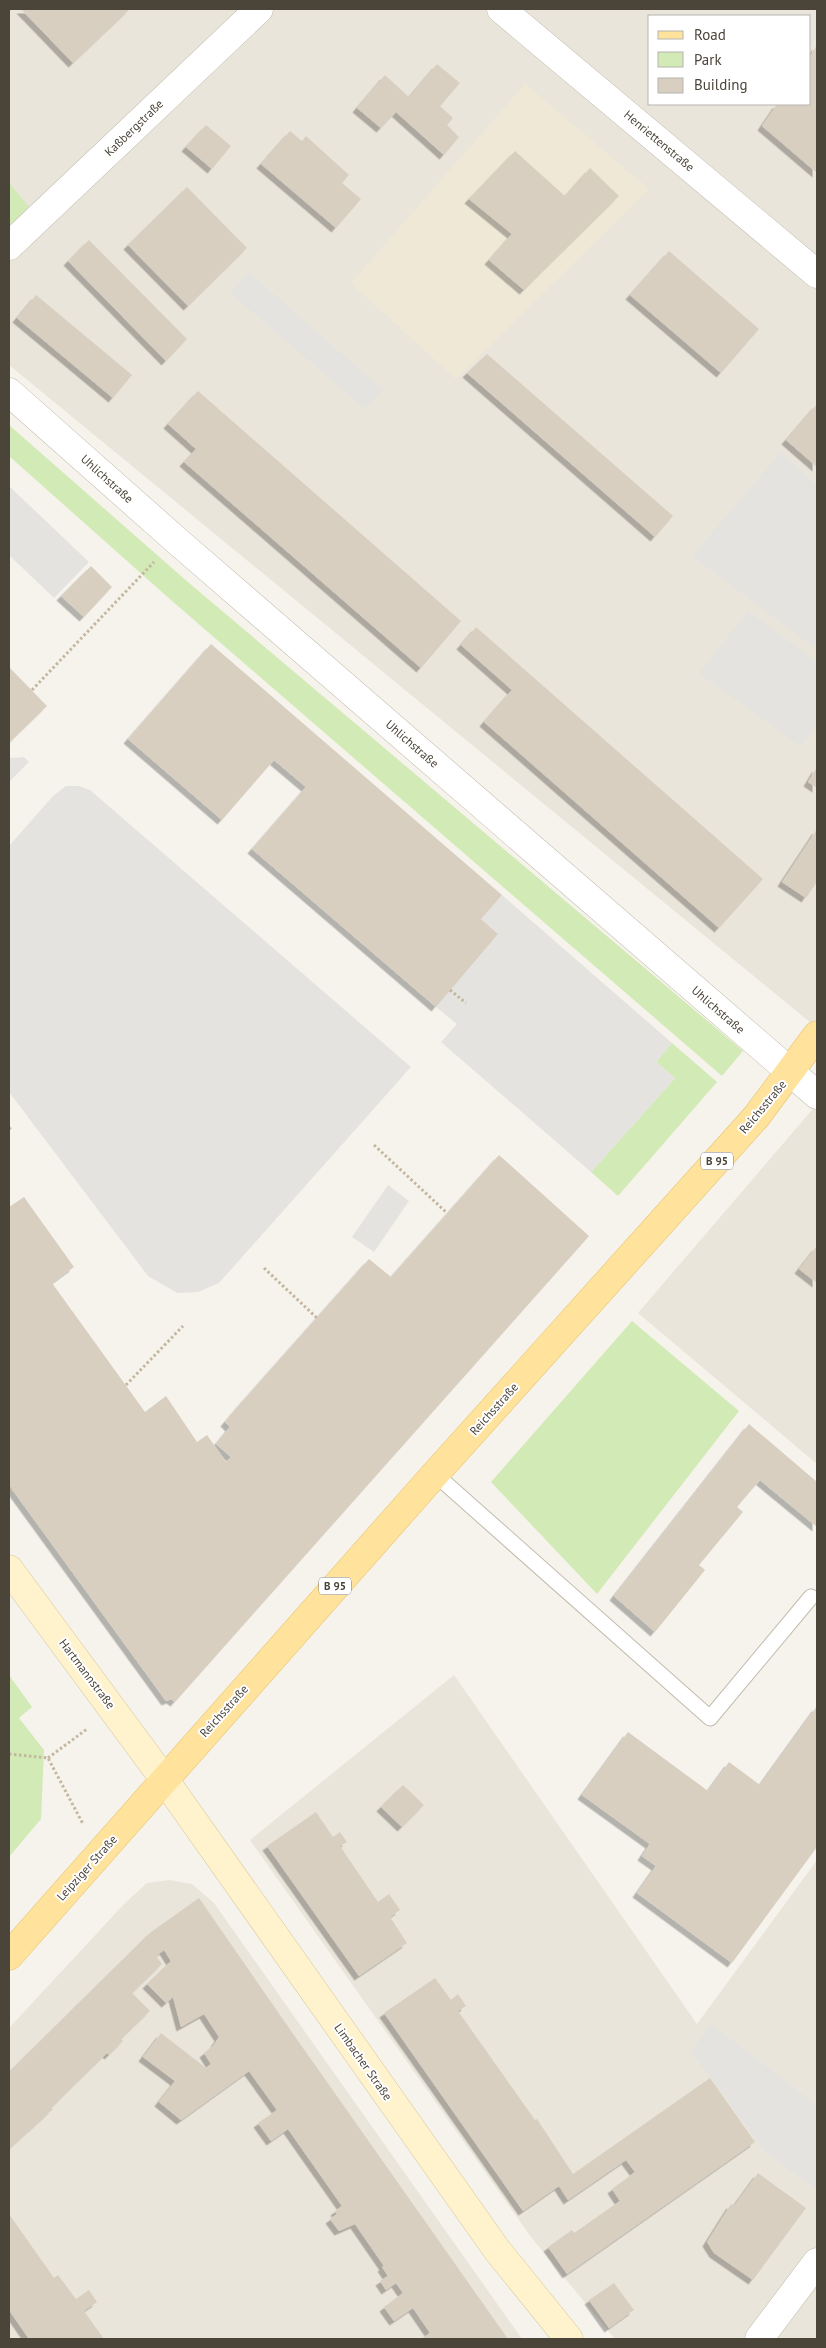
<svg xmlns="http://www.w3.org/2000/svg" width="826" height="2348" font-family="'PT Sans',sans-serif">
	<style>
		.residential { fill: #eae5da; fill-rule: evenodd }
		.education { fill: #efe8d6 }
		.green { fill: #d2eab5 }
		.parking { fill: #e5e3e0 }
		.building { fill: #d8cfc1; filter: url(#shadow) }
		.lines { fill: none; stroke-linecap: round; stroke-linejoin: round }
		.lane-casing { stroke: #c2bbae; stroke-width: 17 }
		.street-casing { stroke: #c2bbae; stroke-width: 29 }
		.secondary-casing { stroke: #d6c79b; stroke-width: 29 }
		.primary-casing { stroke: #e6c16a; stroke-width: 29 }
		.path { stroke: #c4b79f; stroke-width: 3; stroke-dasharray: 2.5 2.5; stroke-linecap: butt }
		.lane { stroke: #fff; stroke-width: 15 }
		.street { stroke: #fff; stroke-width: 28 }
		.secondary { stroke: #fff3cd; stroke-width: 28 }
		.primary { stroke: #ffe39c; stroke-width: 28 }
		.labels { text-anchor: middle; stroke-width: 4; stroke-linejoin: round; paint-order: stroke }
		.shield { fill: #fff; stroke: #817c74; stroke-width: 1 }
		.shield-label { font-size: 11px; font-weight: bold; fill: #4b4439 }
		.street-label { font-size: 12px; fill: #4b4439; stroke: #fff }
	</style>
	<defs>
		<filter id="shadow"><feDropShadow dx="-4.5" dy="4.5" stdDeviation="0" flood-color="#0004"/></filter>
	</defs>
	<rect width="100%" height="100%" fill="#f6f3ec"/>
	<!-- residential -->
	<path class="residential" d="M9,9H817V1028L9,365V228L28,207L9,182ZM650,16H810V104H650Z
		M817,1104V1464L638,1313Z
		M454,1675L697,2024L817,1860V2339H615L531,2237L250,1840Z
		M169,1880L192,1884L214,1903L522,2339H9V2028L125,1903L147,1883Z"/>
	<!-- education -->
	<path class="education" d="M525,84L649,189L456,379L351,283Z"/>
	<!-- green -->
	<path class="green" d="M9,182L29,207L9,228Z
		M9,425L189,583L743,1051L722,1076L172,601L9,456Z
		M672,1043L717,1082L618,1196L591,1172L675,1078L656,1062Z
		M632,1321L739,1411L597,1594L491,1482Z
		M9,1675L32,1707L19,1718L44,1750L41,1819L9,1857Z"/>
	<!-- parking -->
	<path class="parking" d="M249,272L383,390L365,409L230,293Z
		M781,452L817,485V642L813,647L692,556Z
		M9,486L89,562L54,598L9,555Z
		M748,611L817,662V724L801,747L699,673Z
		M24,757L29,762L9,782V758Z
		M66,786H79L90,790L411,1067L219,1283L198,1292L177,1293L148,1276L9,1092V846L53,796Z
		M502,895L672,1043L656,1062L675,1078L591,1172L441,1042L457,1024L436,1007L498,934L481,919Z
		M388,1185L409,1201L374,1252L352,1237Z
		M711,2024L817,2105V2190L765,2152L691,2052Z"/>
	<!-- building -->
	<path class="building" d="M21,9H130L73,63Z
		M817,45V173L762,126L777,104H810V56Z
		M437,64L460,83L440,106L453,118L447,125L459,137L444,155L396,112L381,128L357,108L385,75L409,97Z
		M206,125L231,146L212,169L186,147Z
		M290,131L302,141L306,136L349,175L342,183L361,199L336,228L261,164Z
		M515,151L565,196L590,168L619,196L524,290L489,260L512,234L469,199Z
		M187,187L247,248L188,306L128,245Z
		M89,240L187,339L166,361L68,261Z
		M669,251L759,329L721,373L630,295Z
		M36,295L132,375L113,398L17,318Z
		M487,354L673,516L655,537L467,373Z
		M198,391L461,621L421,668L184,462L196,449L168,424Z
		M817,404V467L786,440Z
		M91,566L112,587L84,617L61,596Z
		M476,627L763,879L719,928L484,722L512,690L461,645Z
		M211,644L502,895L481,919L498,934L436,1007L252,849L306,787L274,760L222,820L128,739Z
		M9,667L47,706L9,743Z
		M817,767V788L808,782Z
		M817,829V882L806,898L782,882Z
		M499,1155L589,1236L175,1702L171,1699L166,1701L9,1485V1207L24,1197L74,1267L52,1283L145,1412L166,1396L197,1442L207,1435L226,1462L231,1457L216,1444L230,1427L225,1422L242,1402L369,1259L391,1277Z
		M817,1246V1283L799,1269Z
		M749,1424L817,1482V1527L760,1480L737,1507L743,1512L699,1565L705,1570L655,1632L614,1596Z
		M817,1706V1847L732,1963L637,1893L656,1866L642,1856L650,1844L582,1795L628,1732L708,1791L729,1762L760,1785Z
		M403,1785L424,1805L402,1827L381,1807Z
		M316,1812L333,1837L340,1832L347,1842L340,1846L378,1902L389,1894L400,1910L390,1917L407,1943L359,1976L267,1846Z
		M199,1898L296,2038L508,2339H421L430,2333L413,2308L394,2321L384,2307L403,2293L396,2283L386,2290L380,2281L388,2276L382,2267L384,2266L355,2224L339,2231L330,2219L337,2214L335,2211L342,2206L288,2129L271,2141L258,2123L277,2110L249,2071L181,2120L159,2102L175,2081L143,2057L161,2033L206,2068L211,2064L204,2053L213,2046L219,2037L204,2014L181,2027L173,1997L166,2003L147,1984L171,1961L164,1950L156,1956L162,1964L132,1993L150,2011L121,2039L123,2041L109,2055L107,2053L51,2108L53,2109L9,2149V2072L151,1932Z
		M435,1978L451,2000L458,1994L466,2006L458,2011L535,2120L537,2119L573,2174L710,2078L755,2142L567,2274L548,2247L572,2230L574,2233L620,2201L612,2189L635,2172L626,2160L568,2200L559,2186L523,2211L384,2013Z
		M758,2173L806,2208L753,2280L714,2253L707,2242L731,2204L734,2206Z
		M9,2214L54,2278L58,2275L76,2299L89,2290L97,2302L84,2311L104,2339H29L9,2310Z
		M614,2283L634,2310L609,2328L589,2300Z"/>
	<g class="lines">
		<!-- lane casing -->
		<g class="lane-casing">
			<path id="lane" d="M435,1474L710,1718L811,1597"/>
		</g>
		<!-- street casing -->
		<g class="street-casing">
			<path id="street" d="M501,9L817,274
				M9,246L259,9
				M9,392L176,540L817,1095
				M759,2339L817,2262"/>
		</g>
		<!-- secondary casing -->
		<g class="secondary-casing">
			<path id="secondary" d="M9,1569L164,1779L497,2250L569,2339"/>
		</g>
		<!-- primary casing -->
		<g class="primary-casing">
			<path id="primary" d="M9,1956L435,1474L756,1117L817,1035"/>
		</g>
		<!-- path -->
		<path class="path" d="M32,690L154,562
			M450,990L466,1003
			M9,1129L11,1127
			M374,1145L447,1213
			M264,1268L317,1318
			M126,1385L183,1326
			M9,1489H12
			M9,1754L48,1758L83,1824
			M48,1758L87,1729"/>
		<!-- lane -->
		<use href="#lane" class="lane"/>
		<!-- street -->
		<use href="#street" class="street"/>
		<!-- secondary -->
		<use href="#secondary" class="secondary"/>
		<!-- primary -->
		<use href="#primary" class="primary"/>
	</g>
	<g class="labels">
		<!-- shield labels -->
		<g class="shield">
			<rect x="701" y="1152.5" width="32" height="17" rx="4"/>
			<rect x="319" y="1577.5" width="32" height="17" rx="4"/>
		</g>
		<g class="shield-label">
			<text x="717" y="1165">B 95</text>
			<text x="335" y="1590">B 95</text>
		</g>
		<!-- street labels -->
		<g class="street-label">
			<text transform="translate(134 128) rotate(-44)" y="4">Kaßbergstraße</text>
			<text transform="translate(659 141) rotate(40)" y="4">Henriettenstraße</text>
			<text transform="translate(107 479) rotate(42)" y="4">Uhlichstraße</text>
			<text transform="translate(412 744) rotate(41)" y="4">Uhlichstraße</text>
			<text transform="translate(718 1010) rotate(41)" y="4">Uhlichstraße</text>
			<text transform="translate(763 1107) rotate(-50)" y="4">Reichsstraße</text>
			<text transform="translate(494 1409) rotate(-48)" y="4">Reichsstraße</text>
			<text transform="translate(87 1674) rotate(53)" y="4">Hartmannstraße</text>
			<text transform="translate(224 1711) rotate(-48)" y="4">Reichsstraße</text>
			<text transform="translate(87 1868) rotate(-48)" y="4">Leipziger Straße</text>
			<text transform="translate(363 2062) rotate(55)" y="4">Limbacher Straße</text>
		</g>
	</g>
	<!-- border -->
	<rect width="826" height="2348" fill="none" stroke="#4b4439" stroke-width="20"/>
	<!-- legend -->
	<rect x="648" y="15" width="162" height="90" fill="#ffffff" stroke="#b7b4b0"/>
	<rect x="658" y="31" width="25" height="8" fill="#ffe39c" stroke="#b7b4b0"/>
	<text x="694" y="40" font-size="15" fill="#4b4439">Road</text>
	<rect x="658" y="52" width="25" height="15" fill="#d2eab5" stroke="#b7b4b0"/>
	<text x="694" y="65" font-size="15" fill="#4b4439">Park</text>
	<rect x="658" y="78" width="25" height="15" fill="#d8cfc1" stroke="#b7b4b0"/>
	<text x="694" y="90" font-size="15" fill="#4b4439">Building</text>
</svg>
